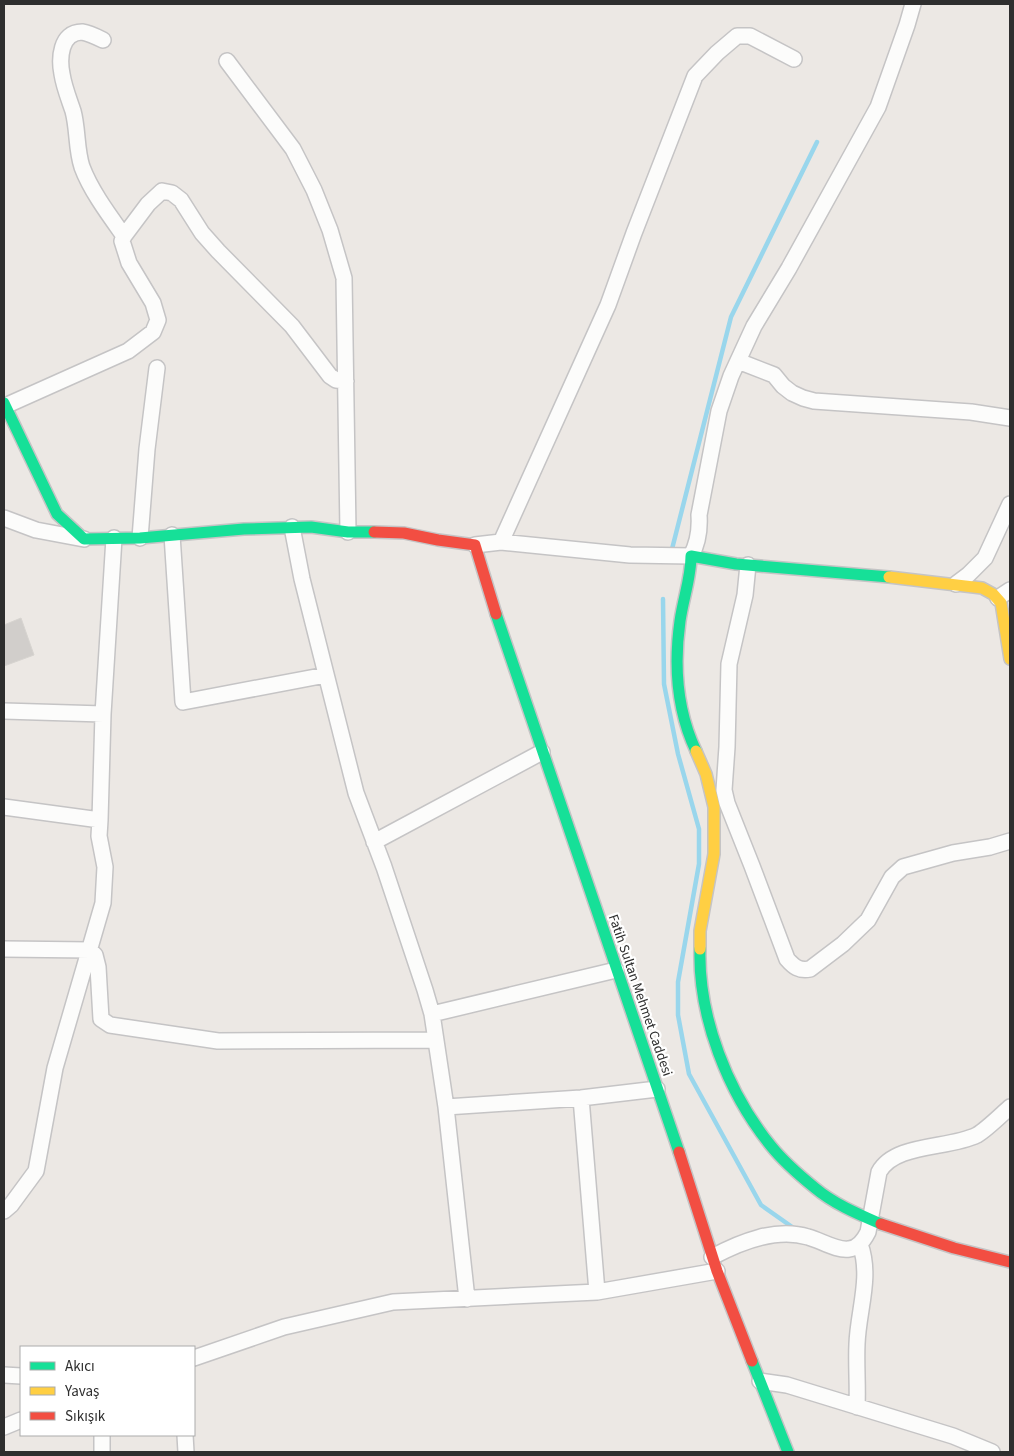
<svg xmlns="http://www.w3.org/2000/svg" width="1014" height="1456" font-family="'Source Sans 3',sans-serif">
	<style>
		.lines { fill: none; stroke-linecap: round; stroke-linejoin: round }
		.stream { stroke: #99d6ec; stroke-width: 4.5 }
		.building { fill: #d1cecb; stroke: #d7d4d0 }
		.street-casing { stroke: #c5c4c5; stroke-width: 18 }
		.fast-casing { stroke: #c5c4c5; stroke-width: 14 }
		.slow-casing { stroke: #c5c4c5; stroke-width: 14 }
		.jam-casing { stroke: #c5c4c5; stroke-width: 14 }
		.street { stroke: #fcfcfb; stroke-width: 15 }
		.fast { stroke: #16e098; stroke-width: 11 }
		.slow { stroke: #ffcf43; stroke-width: 11 }
		.jam { stroke: #f24e42; stroke-width: 11 }
		.labels { text-anchor: middle; stroke-width: 4.5; stroke-linejoin: round; paint-order: stroke }
		.street-label { font-size: 14px; fill: #2e2e2e; stroke: #fff }
	</style>
	<rect width="100%" height="100%" fill="#ece8e4"/>
	<g class="lines">
		<!-- stream -->
		<path class="stream" d="M671,553L731,317L817,142
			M663,599L664,684L678,754L699,829V864L678,982V1015L689,1074L761,1205L795,1229"/>
	</g>
	<!-- building -->
	<path class="building" d="M21,618L34,655L4,666V625Z"/>
	<g class="lines">
		<!-- street casing -->
		<g class="street-casing">
			<path id="street" d="M103,40C97,37 89,33 82,32C60,32 59,59 62,74C64,87 69,99 73,111C78,129 76,149 82,167C91,191 109,215 124,236
				M227,61L293,149L314,190L330,230L344,278L348,532
				M738,361L774,375L783,386L792,393L803,398L814,401L971,412L1010,418
				M5,406L128,351L153,332L158,320L153,303L129,263L122,241L124,236L148,204L162,191L172,193L181,200L202,233L218,251L292,326L330,376L336,380L346,381
				M4,518L36,530L84,539
				M292,527L302,579L356,793L384,867L425,990L432,1014L446,1107L467,1299
				M172,535L183,702L326,675
				M140,538L147,449L157,368
				M501,542L608,305L634,233L695,76L717,53L737,36H750L794,59
				M475,545L501,542L630,555L691,556C698,543 700,530 699,515L719,411L731,376L754,326L789,268L878,107L907,25L913,4
				M748,565L745,595L729,664L727,747L724,790L727,803L752,866L787,959C794,967 799,971 810,969L843,944L868,920L892,877L903,867L953,853L990,847L1010,841
				M956,584L968,575L985,558L1010,504
				M998,598L1010,590
				M4,711L103,714
				M4,807L100,820
				M374,842L542,752
				M4,949L90,950L95,955L98,967L101,1019L110,1025L218,1041L436,1040
				M432,1014L616,970
				M581,1098L597,1292
				M446,1107L581,1098L657,1089
				M4,1211L11,1205L36,1171L55,1068L103,903L105,867L99,836L100,820L103,714L114,538
				M712,1257C740,1242 776,1227 808,1237C820,1240 837,1251 849,1249C858,1248 864,1240 868,1232L879,1172C895,1143 949,1149 977,1135C987,1129 1001,1115 1010,1107
				M194,1358L284,1327L393,1302L597,1292L717,1271
				M4,1375L21,1376
				M760,1381L787,1385L953,1436L992,1452
				M857,1407C858,1386 856,1365 857,1344C858,1311 872,1277 860,1244
				M4,1427L21,1420
				M102,1435V1452
				M185,1435L186,1452"/>
		</g>
		<!-- fast casing -->
		<g class="fast-casing">
			<path id="fast" d="M4,403L57,514L84,539L140,538L244,529L311,527L348,532H374
				M496,614L679,1152
				M696,751C677,711 674,664 680,621C683,599 691,578 691,556L736,564L889,577
				M700,949C698,1017 728,1093 771,1146C783,1161 799,1175 815,1188C834,1204 858,1214 881,1224
				M752,1361L788,1452"/>
		</g>
		<!-- slow casing -->
		<g class="slow-casing">
			<path id="slow" d="M889,577L982,588L993,594L1001,603L1010,659
				M696,751L706,774L714,807V854L700,931V949"/>
		</g>
		<!-- jam casing -->
		<g class="jam-casing">
			<path id="jam" d="M374,532L404,533L438,540L475,545L496,614
				M679,1152L717,1271L752,1361
				M881,1224L954,1248L1010,1262"/>
		</g>
		<!-- street -->
		<use href="#street" class="street"/>
		<!-- fast -->
		<use href="#fast" class="fast"/>
		<!-- slow -->
		<use href="#slow" class="slow"/>
		<!-- jam -->
		<use href="#jam" class="jam"/>
	</g>
	<g class="labels">
		<!-- street labels -->
		<g class="street-label">
			<text transform="translate(641 995) rotate(71)" y="5">Fatih Sultan Mehmet Caddesi</text>
		</g>
	</g>
	<!-- border -->
	<rect width="1014" height="1456" fill="none" stroke="#2e2e2e" stroke-width="10"/>
	<!-- legend -->
	<rect x="20" y="1346" width="175" height="90" fill="#ffffff" stroke="#ababab"/>
	<rect x="30" y="1362" width="25" height="8" fill="#16e098" stroke="#ababab"/>
	<text x="65" y="1371" font-size="15" fill="#2e2e2e">Akıcı</text>
	<rect x="30" y="1387" width="25" height="8" fill="#ffcf43" stroke="#ababab"/>
	<text x="65" y="1396" font-size="15" fill="#2e2e2e">Yavaş</text>
	<rect x="30" y="1412" width="25" height="8" fill="#f24e42" stroke="#ababab"/>
	<text x="65" y="1421" font-size="15" fill="#2e2e2e">Sıkışık</text>
</svg>
